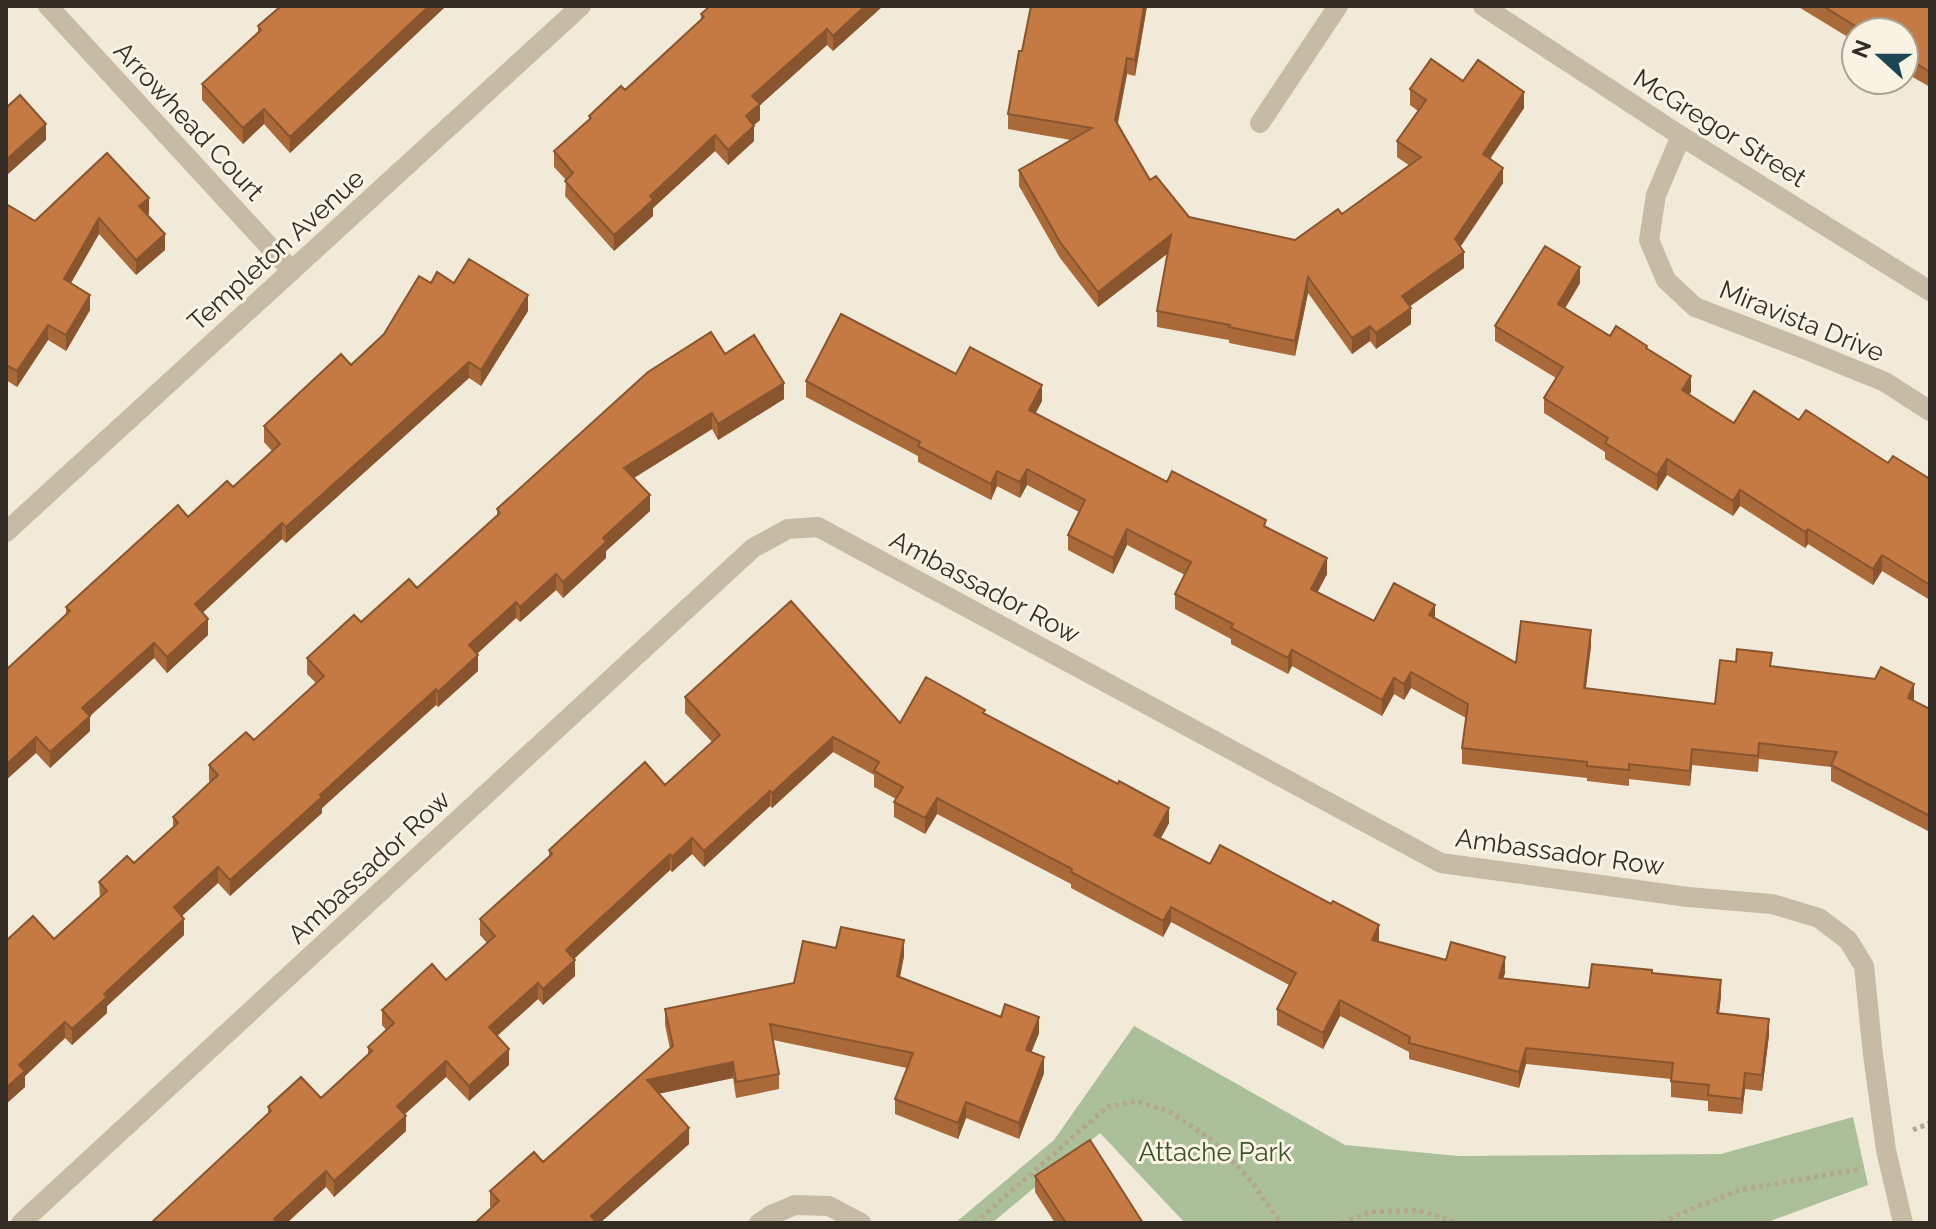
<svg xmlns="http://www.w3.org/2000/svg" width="1936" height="1229" font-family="Raleway,sans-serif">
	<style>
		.green { fill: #abbf99 }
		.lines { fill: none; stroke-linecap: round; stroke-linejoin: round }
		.path { stroke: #b4a68f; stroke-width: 5; stroke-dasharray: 4 4; stroke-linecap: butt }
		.minor { stroke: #c8bba5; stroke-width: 20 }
		.wall { fill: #a96939 }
		.shaded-wall { fill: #89552e }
		.building { fill: #c47a42; stroke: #89552e; stroke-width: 2 }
		.labels { text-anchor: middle; stroke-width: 6; stroke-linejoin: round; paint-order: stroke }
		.street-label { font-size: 26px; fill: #342d26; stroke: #f9f3e4 }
		.park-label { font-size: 26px; fill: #3c522a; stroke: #f9f3e4 }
	</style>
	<rect width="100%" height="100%" fill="#f1ead8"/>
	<!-- green -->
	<path class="green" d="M1134,1026L1345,1145L1458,1156L1721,1154L1853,1117L1868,1185L1765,1223H1185L1100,1133L992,1223H955L1054,1140Z"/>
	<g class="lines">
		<!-- path -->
		<path class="path" d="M1913,1130L1930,1123
			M975,1223L1107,1107L1137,1101L1170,1112L1212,1140L1252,1182L1281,1223
			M1342,1223L1371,1212L1417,1210L1458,1223
			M1662,1223L1684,1212L1740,1190L1860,1169"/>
		<!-- minor -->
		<path class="minor" d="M48,6L292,271
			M1483,6L1681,136L1930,291
			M1260,123L1338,6
			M1681,136L1656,195L1649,240L1666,280L1695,307L1809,351L1885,382L1930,411
			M6,532L581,6
			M21,1223L753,548L788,529L818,527L1441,863L1688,897L1772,904L1819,918L1848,940L1864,966L1873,1055L1886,1150L1903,1223
			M759,1223L771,1215L795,1205L829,1206L861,1223"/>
	</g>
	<!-- wall -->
	<path class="wall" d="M446,6L290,153L264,124L243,144L202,100V84L258,32V26Z
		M883,6L833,51L827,45L760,105V120L754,125V141L728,165L715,151L653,208V216L614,251L565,196L566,180L554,167V151L589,119V116L625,90L701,20V14Z
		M1031,6H1147L1135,76L1127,74L1118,123L1150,180L1189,217L1295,240L1342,214L1410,166L1397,157V141L1418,111L1410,105V89L1463,81L1524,108L1490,159L1503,183L1460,247L1464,268L1409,306L1411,324L1376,349L1370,341L1352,354L1308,293L1295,356L1229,343V340L1157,327V311L1168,253L1098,307L1060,258L1019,186V170L1071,140L1008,129V114L1022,51Z
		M1797,6H1930V87L1904,72V32H1856V42Z
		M6,204L35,221L149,214L147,215L165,250L136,275L99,234L71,283L90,310L66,351L48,340L17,387L6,380Z
		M431,283H454L528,311L481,386L469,378L286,543L282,539L202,612L208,635L167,673L154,658L90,716V731L50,768L36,753L6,780V670L66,615V607L188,517L233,487L272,451L264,442V426L351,365L384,334Z
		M1580,283L1565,308L1610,336L1647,349L1691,392L1689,394L1734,423L1799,420L1888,463L1930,479V600L1882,571L1873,585L1808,544L1805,548L1740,506L1733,516L1667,475L1657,491L1605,459V452L1544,413V398L1556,378L1495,341V326Z
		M725,354L784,399L718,440L712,429L634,478L650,511L606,551V558L563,598L556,590L520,622L516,618L477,654L478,671L438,707L436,705L322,808V813L230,896L218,883L182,916L184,935L107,1006V1013L72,1045L65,1038L25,1076V1087L6,1104V941L54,939L100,898L99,882L134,863L173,828V817L211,782L209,781V765L254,740L316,683L307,674V658L417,588L497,516V509Z
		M956,374L1042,401L1035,414L1167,482L1266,527L1327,574L1317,592L1374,621L1435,618L1516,663L1591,646L1585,689L1715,704L1772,666L1914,700V701L1930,709V832L1831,781V767L1759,759L1758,772L1692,765L1690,786L1629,779V786L1587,781V778L1462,764V748L1466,718L1411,688L1404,700L1394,694L1382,716L1292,666L1288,674L1231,644V639L1175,609V594L1185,575L1127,545L1113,574L1068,550V535L1079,512L1027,485L1020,498L997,486L991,500L918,462V456L806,397V381Z
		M685,697L900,723L985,714L1169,823L1161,838L1210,864L1379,941V942L1446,960L1505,973L1503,978L1589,988L1652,973L1721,996L1719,1013L1769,1035L1762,1091L1745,1089L1742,1114L1708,1111V1101L1671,1097V1079L1526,1064L1519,1088L1409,1059V1052L1340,1016L1323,1049L1277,1025V1009L1289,985L1171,922L1163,937L1071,888V884L937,814L925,834L894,817V802L896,799L874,787V775L833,752L772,808L770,806L704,867L692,854L672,872L670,870L574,959L575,976L543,1005L538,999L497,1036L509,1065L469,1101L446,1077L405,1114L406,1131L334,1197L268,1113V1107L321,1098L368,1055V1047L386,1030L382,1025V1010L446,980L487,943L480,935V919L549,857V850L665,785L712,742L685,713Z
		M836,948L904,956L900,977L1039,1033L1031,1052L1044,1073L1019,1139L966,1118L958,1139L895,1114V1099L907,1068L773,1040L779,1074V1089L736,1098L733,1078L658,1094L689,1144L600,1223H475L491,1208L490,1206V1191L543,1162L670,1049L665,1025V1009L794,983Z
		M1035,1176L1143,1223H1055L1035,1192Z"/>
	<!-- shaded-wall -->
	<path class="shaded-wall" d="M429,6H446L290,153V137Z
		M865,6H883L833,51V36Z
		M1144,6H1147L1135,76V60Z
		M827,29V45L760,105V120L746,132V116L752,96Z
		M1127,58V74L1115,135V120Z
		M1524,92V108L1483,169V154Z
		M264,109V124L243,144V128Z
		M46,124V140L6,176V160Z
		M754,126V141L728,165V150Z
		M715,135V151L653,208V216L614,251V235L650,196Z
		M1503,168V183L1455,255V239Z
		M149,198V214L139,222V206Z
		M99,218V234L64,295V279Z
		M165,234V250L136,275V260Z
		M1171,235V251L1098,307V292Z
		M1464,252V268L1402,312V296Z
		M1580,267V283L1558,320V304Z
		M1308,277V293L1295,356V341Z
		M90,295V310L66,351V335Z
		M528,295V311L481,386V370Z
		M1411,308V324L1376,349V333Z
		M48,325V340L17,387V371Z
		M1370,326V341L1352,354V338Z
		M469,362V378L286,543V527Z
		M1691,376V392L1682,406V390Z
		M784,383V399L718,440V424Z
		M1042,385V401L1029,426V410Z
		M712,413V429L624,484V468Z
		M1667,459V475L1657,491V475Z
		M1027,469V485L1020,498V482Z
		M997,471V486L991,500V484Z
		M1740,490V506L1733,516V501Z
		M650,495V511L606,551V558L563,598V582L603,538Z
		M282,523V539L195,620V604Z
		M1127,529V545L1113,574V558Z
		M1808,529V544L1805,548V532Z
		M1882,555V571L1873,585V569Z
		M1327,558V574L1311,605V589Z
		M556,574V590L520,622V607Z
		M516,602V618L469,661V645Z
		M1435,605V621L1429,615Z
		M208,619V635L167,673V657Z
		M1591,630V646L1584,704V688Z
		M154,643V658L90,716V731L50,768V752L82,708Z
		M1292,650V666L1288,674V658Z
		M478,655V671L438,707V692Z
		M1411,672V688L1404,700V684Z
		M1394,678V694L1382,716V700Z
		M1914,684V700L1908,713V698Z
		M436,689V705L322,808V813L230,896V880L320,795Z
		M36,737V753L6,780V765Z
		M833,737V752L772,808V793Z
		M1692,749V765L1690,786V771Z
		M770,791V806L704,867V851Z
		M937,798V814L925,834V818Z
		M1169,808V823L1154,850V835Z
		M692,838V854L672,872V857Z
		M670,854V870L566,966V950Z
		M218,867V883L174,923V907Z
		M1171,907V922L1163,937V921Z
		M184,919V935L107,1006V1013L72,1045V1029L104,994Z
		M1379,925V941L1372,956V940Z
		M904,940V956L897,991V976Z
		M1505,957V973L1499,993V978Z
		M575,960V976L543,1005V989Z
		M1721,980V996L1717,1029V1013Z
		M538,983V999L489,1043V1027Z
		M1340,1000V1016L1323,1049V1033Z
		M1039,1017V1033L1026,1066V1050Z
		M1769,1019V1035L1762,1091V1075Z
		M65,1022V1038L25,1076V1087L6,1104V1088L19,1065Z
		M1526,1048V1064L1519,1088V1072Z
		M509,1049V1065L469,1101V1086Z
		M1044,1057V1073L1019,1139V1123Z
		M446,1061V1077L397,1121V1106Z
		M733,1062V1078L647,1096V1080Z
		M1745,1073V1089L1742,1114V1099Z
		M966,1102V1118L958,1139V1123Z
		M406,1116V1131L334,1197V1181Z
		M689,1128V1144L600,1223H591V1216Z
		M326,1171V1187L287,1223H274V1219Z"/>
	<!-- building -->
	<path class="building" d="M281,6H429L290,137L264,109L243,128L202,84L261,30L258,26Z
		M710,6H865L833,36L827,29L752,96L760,104L746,116L754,126L728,150L715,135L650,196L653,200L614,235L565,181L573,173L554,151L591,118L589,116L621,86L625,90L704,17L701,14Z
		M1031,6H1144L1135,60L1127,58L1115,120L1150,180L1156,176L1189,217L1295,240L1338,209L1342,214L1421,157L1397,141L1426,100L1410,89L1431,59L1463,81L1478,60L1524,92L1483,154L1503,168L1455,239L1464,252L1402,296L1411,308L1376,333L1370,326L1352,338L1308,277L1295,341L1229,327L1230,325L1157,311L1171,235L1098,292L1060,242L1019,170L1092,128L1008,114L1019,51H1022Z
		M1823,6H1930V72L1904,56V32H1865Z
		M20,95L46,124L6,160V108Z
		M107,153L149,198L139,206L165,234L136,260L99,218L64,279L90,295L66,335L48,325L17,371L6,365V204L35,221Z
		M1545,246L1580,267L1558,304L1610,336L1616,326L1647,346L1646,348L1691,376L1682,390L1734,423L1754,391L1799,420L1806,410L1888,463L1893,456L1930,479V585L1882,555L1873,569L1808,529L1805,532L1740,490L1733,501L1667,459L1657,475L1605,443L1608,438L1544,398L1563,367L1495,326Z
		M469,259L528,295L481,370L469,362L286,527L282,523L195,604L208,619L167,657L154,643L82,708L90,716L50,752L36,737L6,765V670L70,611L66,607L178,505L188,517L227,481L233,487L280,444L264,426L341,354L351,365L384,334L419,276L431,283L437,272L454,283Z
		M841,314L956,374L970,347L1042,385L1029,410L1167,482L1172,471L1266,520L1264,526L1327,558L1311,589L1374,621L1394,583L1435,605L1429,615L1516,663L1521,621L1591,630L1584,688L1715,704L1720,660L1736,662L1737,649L1772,653L1770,666L1875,679L1881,667L1914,684L1908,698L1930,709V816L1831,765L1837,752L1759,743L1758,756L1692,749L1690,771L1629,764V770L1587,766V762L1462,748L1468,704L1411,672L1404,684L1394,678L1382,700L1292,650L1288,658L1231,628L1233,624L1175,594L1191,562L1127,529L1113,558L1068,535L1085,500L1027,469L1020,482L997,471L991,484L918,446L920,442L806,381Z
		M711,332L725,354L754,335L784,383L718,424L712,413L624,468L650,495L603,538L606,542L563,582L556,574L520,607L516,602L469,645L478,655L438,692L436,689L320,795L322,797L230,880L218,867L174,907L184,919L104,994L107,997L72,1029L65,1022L19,1065L25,1071L6,1088V941L33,916L54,939L107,891L99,882L127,856L134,863L178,823L173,817L218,775L209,765L246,732L254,740L324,676L307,658L354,615L361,622L409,579L417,588L500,513L497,509L648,372Z
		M791,601L900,723L926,677L985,710L983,713L1118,784L1119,781L1169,808L1154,835L1210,864L1220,845L1331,904L1333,901L1379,925L1372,940L1446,960L1451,942L1505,957L1499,978L1589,988L1592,964L1652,970V973L1721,980L1717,1013L1769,1019L1762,1075L1745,1073L1742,1099L1708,1095L1709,1085L1671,1081L1673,1063L1526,1048L1519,1072L1409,1043L1410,1037L1340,1000L1323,1033L1277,1009L1296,973L1171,907L1163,921L1071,872L1072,869L937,798L925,818L894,802L903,787L874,771L879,762L833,737L772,793L770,791L704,851L692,838L672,857L670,854L566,950L575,960L543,989L538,983L489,1027L509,1049L469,1086L446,1061L397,1106L406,1116L334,1181L326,1171L274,1219L278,1223H151L271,1111L268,1107L301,1077L321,1098L372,1051L368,1047L394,1023L382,1010L432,964L446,980L495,936L480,919L552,854L549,850L645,762L665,785L720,735L685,697Z
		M841,927L904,940L897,976L1001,1017L1005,1004L1039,1017L1026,1050L1044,1057L1019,1123L966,1102L958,1123L895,1099L913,1053L770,1024L779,1074L736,1082L733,1062L647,1080L689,1128L591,1216L597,1223H475L499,1201L490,1191L534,1152L543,1162L673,1046L665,1009L794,983L803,941L836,948Z
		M1090,1140L1143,1223H1066L1035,1176Z"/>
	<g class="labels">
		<!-- street labels -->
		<g class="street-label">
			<text transform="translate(189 121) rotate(47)" y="9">Arrowhead Court</text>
			<text transform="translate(1720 128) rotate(32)" y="9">McGregor Street</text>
			<text transform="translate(276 250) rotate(-42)" y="9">Templeton Avenue</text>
			<text transform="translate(1802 321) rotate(22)" y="9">Miravista Drive</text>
			<text transform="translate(985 587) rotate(28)" y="9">Ambassador Row</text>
			<text transform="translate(1560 852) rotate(8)" y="9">Ambassador Row</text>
			<text transform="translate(369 867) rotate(-43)" y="9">Ambassador Row</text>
		</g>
		<!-- park labels -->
		<g class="park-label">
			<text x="1215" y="1161">Attache Park</text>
		</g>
	</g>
	<!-- border -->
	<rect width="1936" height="1229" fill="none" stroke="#342d26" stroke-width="16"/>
	<!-- north arrow -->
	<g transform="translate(1880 56) rotate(291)"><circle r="38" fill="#f9f3e4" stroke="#aaa498" stroke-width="2"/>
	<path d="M0-6L14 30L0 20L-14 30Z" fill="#1c4654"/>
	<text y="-12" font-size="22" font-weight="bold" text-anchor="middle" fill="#342d26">N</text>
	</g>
</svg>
